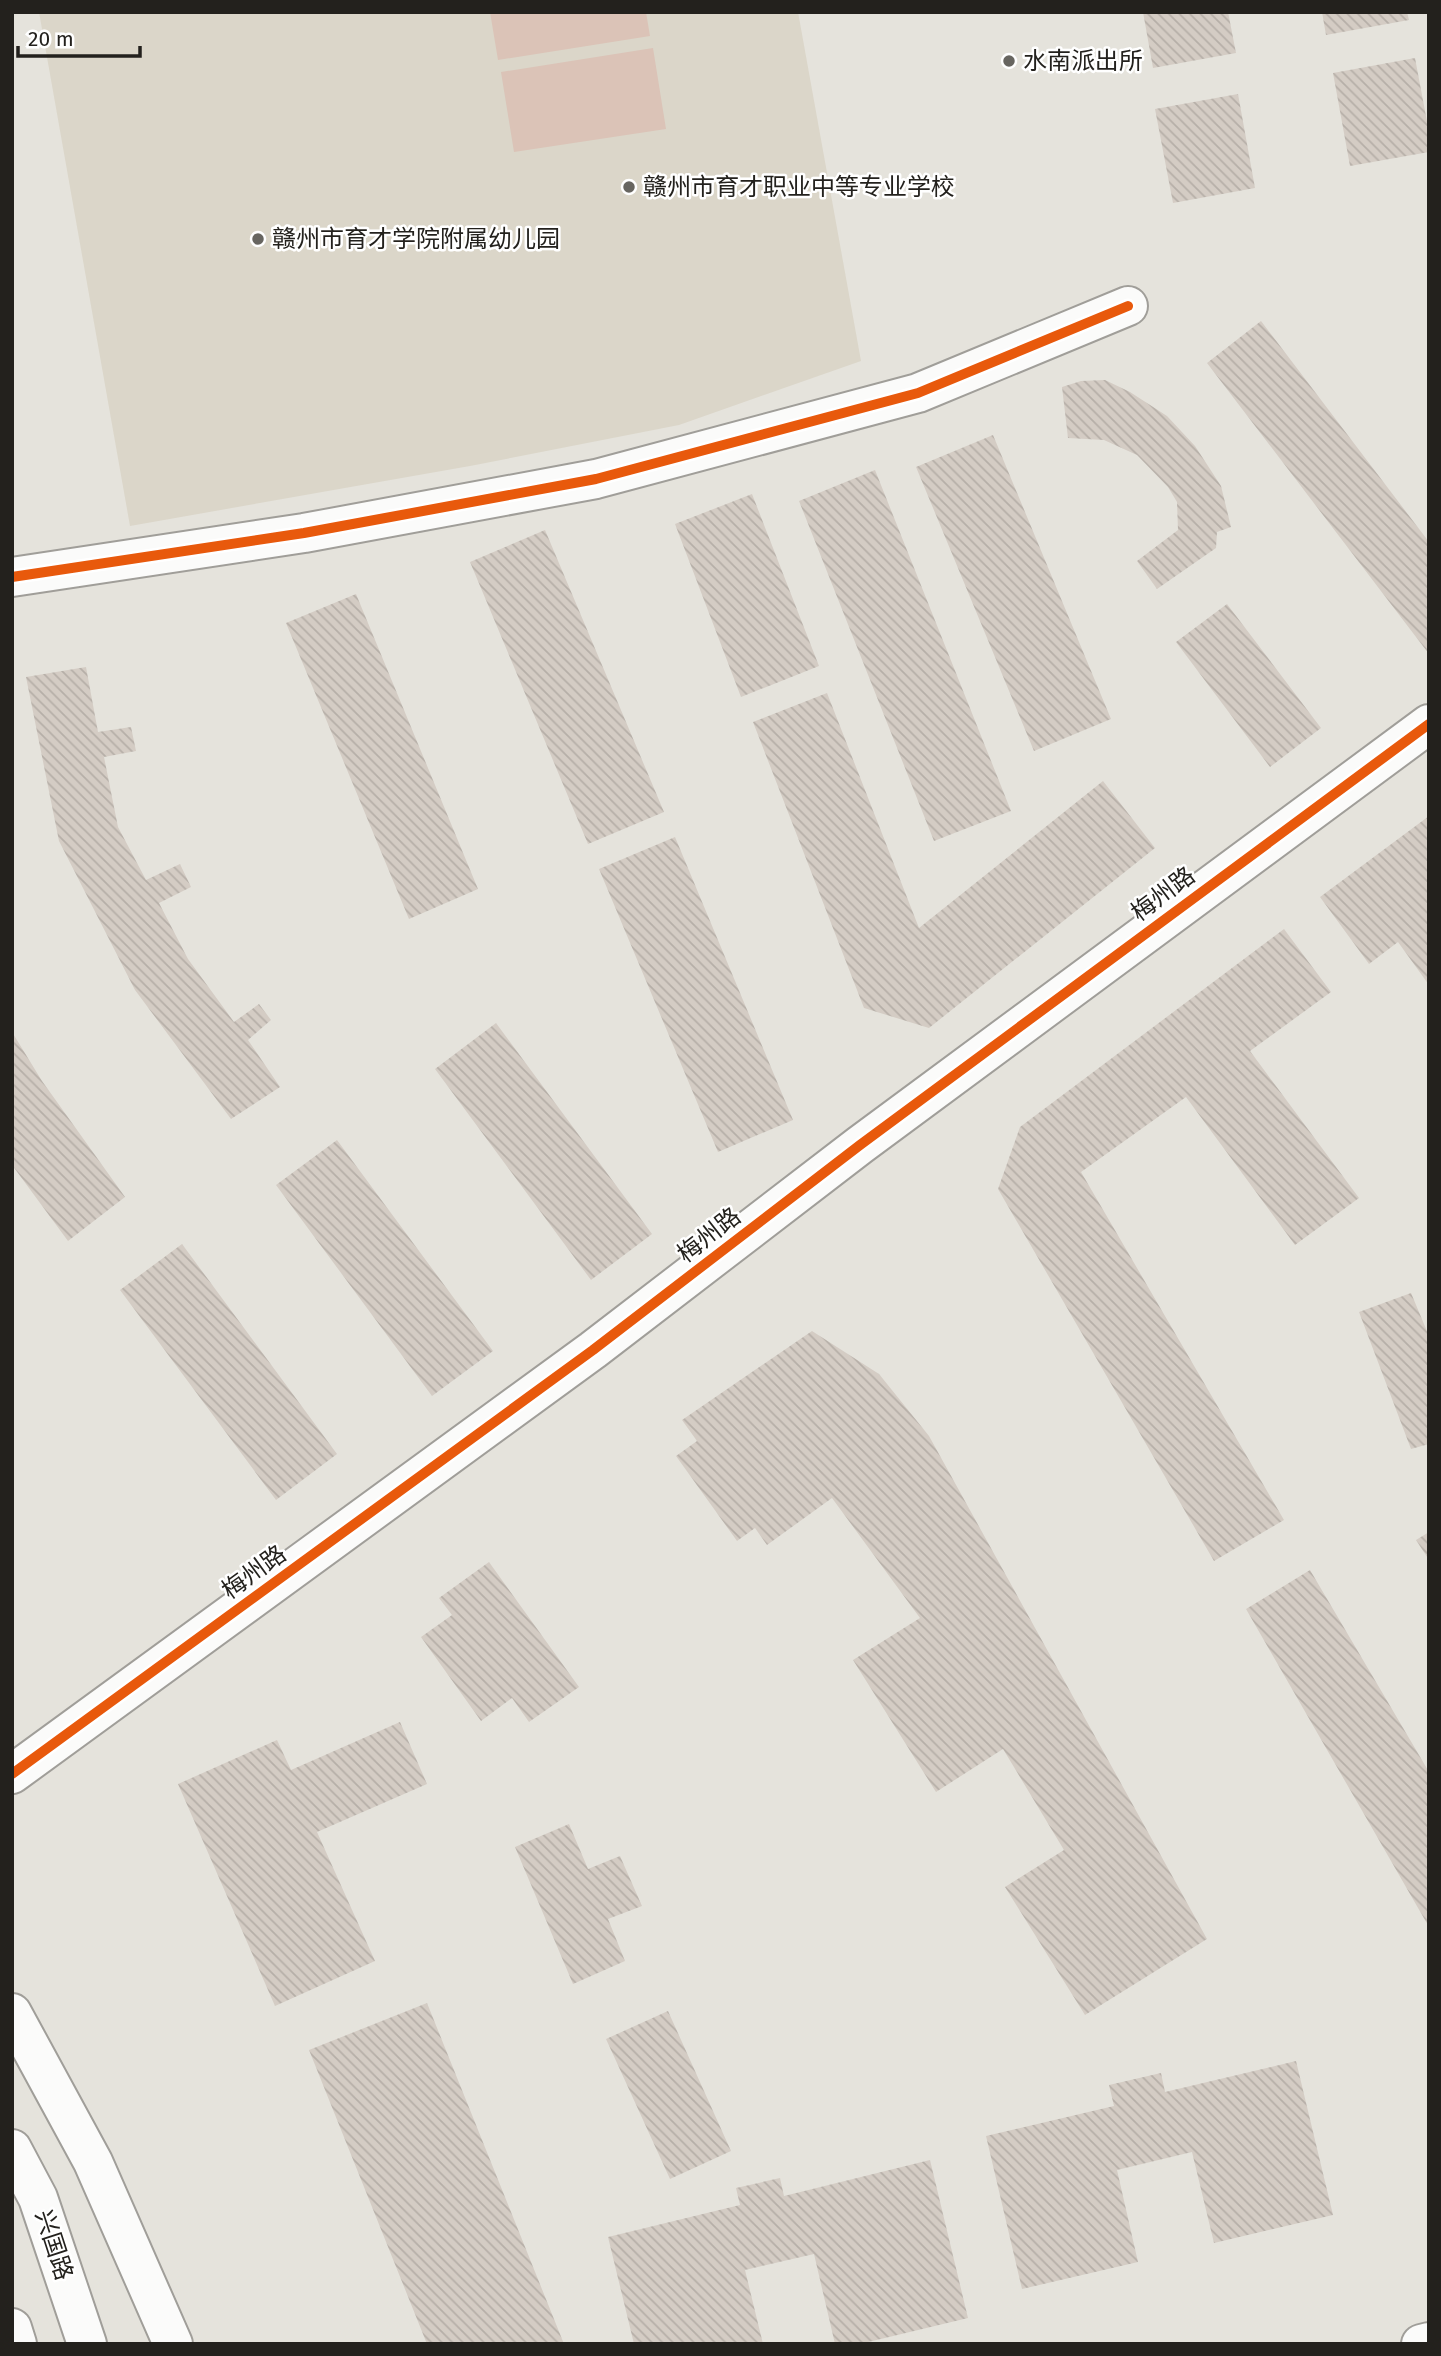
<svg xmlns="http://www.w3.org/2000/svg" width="1441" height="2356" font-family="'Fira Sans','Noto Sans SC',sans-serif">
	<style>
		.built { fill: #dbd6c9 }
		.green { fill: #dbc3b7 }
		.building { fill: url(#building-back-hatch) }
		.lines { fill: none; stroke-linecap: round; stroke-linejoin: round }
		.street-casing { stroke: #a09e99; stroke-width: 42 }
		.secondary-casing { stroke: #a09e99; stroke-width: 42 }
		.primary-casing { stroke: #a09e99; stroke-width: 42 }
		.street { stroke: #fbfbfa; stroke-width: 38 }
		.secondary { stroke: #fbfbfa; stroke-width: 38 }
		.primary { stroke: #fbfbfa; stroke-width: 38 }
		.cycleway-casing { stroke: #fff; stroke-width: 15 }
		.cycleway { stroke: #e8590c; stroke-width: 10 }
		.poi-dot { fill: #676560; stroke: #fff; stroke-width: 2.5 }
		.labels { text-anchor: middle; stroke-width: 5; stroke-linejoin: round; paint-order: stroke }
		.poi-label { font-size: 24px; fill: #23211d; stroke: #fff; text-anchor: start }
		.street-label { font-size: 24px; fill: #23211d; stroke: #fff }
	</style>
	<defs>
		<pattern id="building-back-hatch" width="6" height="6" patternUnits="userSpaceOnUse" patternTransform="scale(1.75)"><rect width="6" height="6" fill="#d4ccc4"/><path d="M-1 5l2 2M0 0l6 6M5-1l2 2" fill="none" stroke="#b6afa8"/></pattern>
	</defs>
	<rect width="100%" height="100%" fill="#e5e3dc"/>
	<!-- built -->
	<path class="built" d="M39,12H798L861,361L679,425L470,466L130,526Z"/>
	<!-- green -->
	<path class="green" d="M490,12H646L650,36L498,60Z
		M653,48L666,129L514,152L501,72Z"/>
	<!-- building -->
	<path class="building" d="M1143,12H1228L1236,53L1153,68Z
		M1322,12H1407L1409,20L1326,35Z
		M1415,58L1429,132V152L1350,166L1333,73Z
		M1238,94L1255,188L1173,203L1155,109Z
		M1261,321L1429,542V654L1207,363Z
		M1105,380L1130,392L1167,416L1195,446L1221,486L1231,527L1217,532L1216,548L1157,589L1137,561L1178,530L1177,502L1168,487L1137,455L1104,440L1068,438L1062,387L1081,381Z
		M993,435L1111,719L1034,751L916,467Z
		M875,470L1011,811L934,841L799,501Z
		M752,494L819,666L741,697L675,524Z
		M545,530L664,812L588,844L470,562Z
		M356,594L478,889L409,919L286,623Z
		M1227,604L1321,728L1270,767L1176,642Z
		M86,667L98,732L131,727L136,751L104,757L118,827L146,880L180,864L191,887L159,903L188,959L234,1022L259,1004L271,1020L248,1040L280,1087L231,1119L135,990L59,841L26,677Z
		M827,693L919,928L1103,781L1155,848L929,1028L864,1008L753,722Z
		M1429,816V985L1398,942L1369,964L1320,897Z
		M675,837L793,1120L718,1152L599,869Z
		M1284,929L1331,992L1250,1051L1359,1198L1295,1245L1186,1097L1081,1172L1284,1520L1214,1561L998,1189L1020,1127Z
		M496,1023L652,1234L591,1280L435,1069Z
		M12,1032L42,1081L125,1197L68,1241L12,1165Z
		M337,1140L493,1351L432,1396L276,1185Z
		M182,1244L337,1454L276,1500L120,1290Z
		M1411,1293L1429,1336V1444L1411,1449L1359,1312Z
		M812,1331L879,1374L929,1436L1207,1939L1085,2015L1005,1887L1064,1850L1003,1749L936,1792L853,1660L920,1618L832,1498L767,1545L755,1528L737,1541L676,1456L697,1441L682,1420Z
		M1429,1532V1560L1416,1540Z
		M489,1562L579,1687L529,1722L512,1698L481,1721L421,1637L452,1615L439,1598Z
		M1310,1570L1429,1772V1927L1246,1609Z
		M400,1722L427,1784L317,1832L375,1961L275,2006L178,1784L277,1740L291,1770Z
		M569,1824L588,1869L620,1856L642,1906L608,1919L625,1961L573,1984L515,1847Z
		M427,2003L564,2344H427L309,2050Z
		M668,2011L731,2151L670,2179L606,2039Z
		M1296,2061L1333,2215L1214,2243L1192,2152L1117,2170L1138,2262L1022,2289L986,2136L1114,2106L1109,2085L1161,2073L1165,2092Z
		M930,2160L968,2318L860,2344H835L814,2254L745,2270L763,2344H634L608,2237L740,2205L736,2188L780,2178L784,2196Z"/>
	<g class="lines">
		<!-- street casing -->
		<g class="street-casing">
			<path id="street" d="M12,577L304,533L596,479L918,393L1128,306
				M1421,2344L1429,2342"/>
		</g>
		<!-- secondary casing -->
		<g class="secondary-casing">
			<path id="secondary" d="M12,1774L593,1350L860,1145L1429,724
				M12,2013L93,2162L173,2344"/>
		</g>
		<!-- primary casing -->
		<g class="primary-casing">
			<path id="primary" d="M12,2149L38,2198L87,2344
				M12,2328L17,2344"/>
		</g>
		<!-- street -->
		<use href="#street" class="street"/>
		<!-- secondary -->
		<use href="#secondary" class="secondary"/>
		<!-- primary -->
		<use href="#primary" class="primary"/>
		<!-- cycleway casing -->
		<g class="cycleway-casing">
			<path id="cycleway" d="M12,577L304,533L596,479L918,393L1128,306
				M12,1774L593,1350L860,1145L1429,724"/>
		</g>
		<!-- cycleway -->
		<use href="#cycleway" class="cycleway"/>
	</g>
	<!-- markers -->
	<g class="poi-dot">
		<circle cx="1009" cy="61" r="7"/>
		<circle cx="629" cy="187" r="7"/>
		<circle cx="258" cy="239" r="7"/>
	</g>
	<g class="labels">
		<!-- poi labels -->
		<g class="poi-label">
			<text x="1023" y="69">水南派出所</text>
			<text x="643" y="195">赣州市育才职业中等专业学校</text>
			<text x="272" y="247">赣州市育才学院附属幼儿园</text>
		</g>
		<!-- street labels -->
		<g class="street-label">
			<text transform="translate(1163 894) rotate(-37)" y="8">梅州路</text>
			<text transform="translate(709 1235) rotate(-38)" y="8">梅州路</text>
			<text transform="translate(254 1572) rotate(-36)" y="8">梅州路</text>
			<text transform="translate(54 2245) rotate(72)" y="8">兴国路</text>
		</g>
	</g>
	<!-- border -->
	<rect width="1441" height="2356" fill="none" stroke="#23211d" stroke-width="28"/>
	<!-- scale -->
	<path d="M18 46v10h122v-10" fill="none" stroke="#23211d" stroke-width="3.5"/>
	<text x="28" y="46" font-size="21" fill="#23211d" stroke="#ffffff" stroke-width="5" paint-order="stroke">20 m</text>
</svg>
